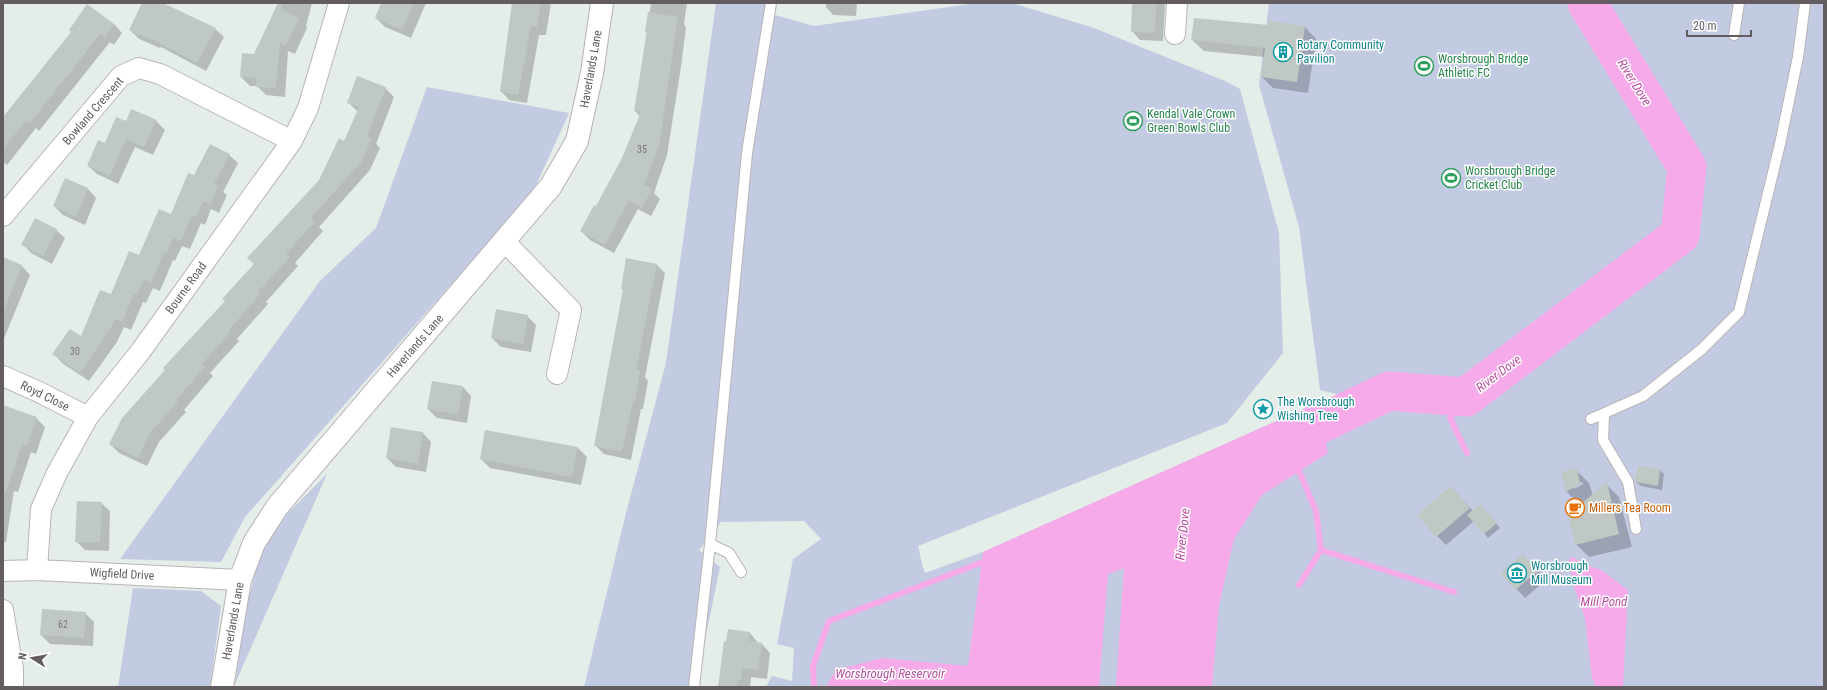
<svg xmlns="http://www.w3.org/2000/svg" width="1827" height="690" font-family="'Roboto Condensed',sans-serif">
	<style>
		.green { fill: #c2cbe2 }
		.water { fill: #f7aaea }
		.shadow { fill: #0003; fill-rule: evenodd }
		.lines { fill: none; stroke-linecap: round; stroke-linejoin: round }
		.stream { stroke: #f7aaea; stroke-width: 6 }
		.river { stroke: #f7aaea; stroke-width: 39 }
		.building { fill: #c0c8c3 }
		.lane-casing { stroke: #bab4b7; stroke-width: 12 }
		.street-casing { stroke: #bab4b7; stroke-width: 22 }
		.secondary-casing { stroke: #b8b0b5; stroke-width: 24 }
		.lane { stroke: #fff; stroke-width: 10 }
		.street { stroke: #fff; stroke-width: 20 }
		.secondary { stroke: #fff; stroke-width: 22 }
		.labels { text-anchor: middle; stroke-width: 3; stroke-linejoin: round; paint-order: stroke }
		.number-label { font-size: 10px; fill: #7a777a }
		.culture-label { font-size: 12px; fill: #0d838f; stroke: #fff; text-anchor: start }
		.leisure-label { font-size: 12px; fill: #27864d; stroke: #fff; text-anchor: start }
		.street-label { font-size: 12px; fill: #635c61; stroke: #fff }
		.food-label { font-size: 12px; fill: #c56008; stroke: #fff; text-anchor: start }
		.water-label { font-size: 13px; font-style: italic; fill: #b84f9e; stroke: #fff }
	</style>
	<rect width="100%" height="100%" fill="#e4ede8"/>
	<!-- green -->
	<path class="green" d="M716,3H770L768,13L814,26L977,3H1012L1094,28L1225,81L1240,89L1279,233L1283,353L1227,423L918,546L923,568L925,573L983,552L1317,403L1348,397L1320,390L1299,227L1259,85L1269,3H1824V687H766L772,676L792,681L794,648L777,644L793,559L821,539L804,521L721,522L699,550L720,567L700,664L689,687H584L626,513L666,363Z
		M427,87L569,113L533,192L245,517L221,562L120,559L320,281L376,228Z
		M327,474L235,684L246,609L260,553L282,519Z
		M133,588L201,591L221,606L210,687H118Z"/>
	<!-- water -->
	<path class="water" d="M1317,403L1328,453L1262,495L1234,539L1219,605L1212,687H1116L1124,568L1108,574L1099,687H826L836,670L882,658L968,666L983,552Z
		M1572,557L1586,565L1601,570L1628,590L1623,687H1596L1592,678L1585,618L1572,581L1571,572L1566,563Z"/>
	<!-- shadow -->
	<path class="shadow" d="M143,3H161L215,29L224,37L206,71L161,47L160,48L139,39L130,30Z
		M279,3H312L306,26L307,28L295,54L288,51L285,97L266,95L257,86H250L241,77L255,55Z
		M382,3H426L411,38L385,27L376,18Z
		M514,3H551L546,35H539L527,103L509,100L501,91Z
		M651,3H687L684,24L686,27L681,67L667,155L654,193L660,199L651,216L638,209L614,253L590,240L581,231L597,208L623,159L640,116L635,111Z
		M826,3H857L856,16L833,15L826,7Z
		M1133,3H1165L1163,41L1140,40L1132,31Z
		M114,24L122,33L114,45L110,42L39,131L36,128L7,165L5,163L3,166V119L72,32Z
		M1269,27H1305L1316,39L1308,93L1273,88L1262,77L1264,57L1204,51L1192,40Z
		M385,88L394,97L376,144L380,148L370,170L319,227L323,231L295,263L298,266L266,302L268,304L237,339L239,341L210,373L213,376L184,410L186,412L159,442L147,466L119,453L110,444L226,301L320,180L344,142L358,112L348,102Z
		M156,121L165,130L153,155L135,147L118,184L97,174L88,166L126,122Z
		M229,155L238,163L223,192L227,195L219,213L211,209L205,225L201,223L190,249L182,246L175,261L173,260L160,291L153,288L146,303L143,302L131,330L124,327L117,342L89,381L62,363L54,354L81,338L171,215L194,176Z
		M66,179L88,189L96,198L85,225L63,215L54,206Z
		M56,230L65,238L52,264L31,253L23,244Z
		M3,258L22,266L30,275L3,341Z
		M656,264L665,273L645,377L648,381L643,409H641L631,460L604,454L595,445L624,291L622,288Z
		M527,316L536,325L531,352L501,347L492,338Z
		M463,387L471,396L467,423L437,418L428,409Z
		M3,416L36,418L45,427L36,454L31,452L18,492L14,491L6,542H3Z
		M485,431L578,448L587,457L581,485L490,468L481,459Z
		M423,433L431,442L426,472L396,467L387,458Z
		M1639,467L1660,470L1664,474L1662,490L1641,486L1636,482Z
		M1576,470L1589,483L1593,496L1606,484L1619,497L1632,547L1589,557L1576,544L1585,501L1579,504L1566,491ZM1582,482L1583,484L1574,489V486Z
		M1451,487L1473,511L1484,509L1500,528L1488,538L1474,521L1446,545L1437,536Z
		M101,503L110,511L109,551L85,550L76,541Z
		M1532,564L1546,580L1525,598L1502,573Z
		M85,613L94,622L93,646L50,644L41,635Z
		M750,633L758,643L762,644L770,653L767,679L751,677L750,687H719Z"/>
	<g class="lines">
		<!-- stream -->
		<path class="stream" d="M1466,397L1450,418L1467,453
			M1299,465V471L1316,511L1321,550L1454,592
			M1299,585L1321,550
			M814,687L813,666L829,621L983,562H990"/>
		<!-- river -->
		<path class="river" d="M1275,449L1322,423L1389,391L1466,397L1680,235L1687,167L1587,3"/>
	</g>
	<!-- building -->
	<path class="building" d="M142,3H163L216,28L197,63L152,39L151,40L129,30Z
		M278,3H283L282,10L299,18L286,46L280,43L276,88L256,87V78L240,77L242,53L254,54Z
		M381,3H414L402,30L375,18Z
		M512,3H541L537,27L531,26L518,95L500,92Z
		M1132,3H1156L1155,33L1131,32Z
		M87,4L114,24L105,37L100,34L30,123L26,120L3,150V117L71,32L69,30Z
		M648,12L678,17L659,146L644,185L652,189L642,208L629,201L605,245L580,231L594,205L596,206L622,158L641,112L634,111L647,33L645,32Z
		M1194,18L1268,25V21L1305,26L1297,82L1261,77L1265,48L1191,40Z
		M357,76L386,87L367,136L372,139L362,161L311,218L315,221L286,254L290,257L258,292L260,294L229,330L231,331L202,364L205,367L176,400L178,402L150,433L138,458L109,444L122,418L165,370L163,368L225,301L222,299L254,264L247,258L319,180L339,138L344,141L359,107L347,103Z
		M131,109L157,120L144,147L126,139L110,176L87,166L98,140L105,143L116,117L126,121Z
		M210,144L230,154L214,184L218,186L210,205L203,201L196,217L192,215L181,241L173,238L167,253L164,252L151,283L144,279L137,295L134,294L122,322L115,319L108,334L107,333L80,373L52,354L70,329L81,336L100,290L111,294L129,251L139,255L159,209L171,214L188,173L194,175Z
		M65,178L88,188L76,217L53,206Z
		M35,218L57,229L43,256L21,245Z
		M3,257L22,265L4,310H3Z
		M626,258L657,264L636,370L640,371L635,401H633L622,452L594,446L623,289H621Z
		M496,309L528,315L523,344L491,338Z
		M432,381L463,386L458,415L427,409Z
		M3,405L37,417L27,446L22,444L6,492L3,491Z
		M391,427L423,432L418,464L386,458Z
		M485,430L578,447L572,477L480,459Z
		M1638,466L1660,469L1658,486L1635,482Z
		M1577,468L1580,484L1566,492L1561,472Z
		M1607,482L1619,534L1575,545L1568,515Z
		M1451,486L1470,508L1436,537L1417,515Z
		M77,501L102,502L100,542H75Z
		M1480,504L1497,523L1484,534L1467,515Z
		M1523,554L1538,571L1515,590L1500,573Z
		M42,609L86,612L84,638L40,635Z
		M728,629L750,632L749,641L762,643L758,670L743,668L741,680H738L737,687H718L724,641H726Z"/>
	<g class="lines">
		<!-- lane casing -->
		<g class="lane-casing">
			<path id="lane" d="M1734,35L1739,3
				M1604,414L1603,440L1628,482L1636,529
				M1591,419L1643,396L1702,349L1739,312L1780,144L1798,57L1805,3
				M710,544L729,553L741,572
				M694,687L710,544L747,153L771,3"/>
		</g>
		<!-- street casing -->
		<g class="street-casing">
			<path id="street" d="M1175,34L1177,3
				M3,216L121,76L139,68L160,74L292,141
				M505,242L571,310L557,374
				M3,376L39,392L88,417
				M37,570L41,509L57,473L88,417L140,352L292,141L308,108L339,3
				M3,571L37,570L240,580
				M3,610L13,669V687"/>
		</g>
		<!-- secondary casing -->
		<g class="secondary-casing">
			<path id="secondary" d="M222,687L240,580L254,543L277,507L551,186L577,141L592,73L602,3"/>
		</g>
		<!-- lane -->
		<use href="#lane" class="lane"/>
		<!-- street -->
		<use href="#street" class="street"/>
		<!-- secondary -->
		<use href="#secondary" class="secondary"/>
	</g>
	<!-- icons -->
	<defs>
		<g id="building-ring" transform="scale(1)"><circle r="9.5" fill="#fff" stroke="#0f9aa8" stroke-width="1.5"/><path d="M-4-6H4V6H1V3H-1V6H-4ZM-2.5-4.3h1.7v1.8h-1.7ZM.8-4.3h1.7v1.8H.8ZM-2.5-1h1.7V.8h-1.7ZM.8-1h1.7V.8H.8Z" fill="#0f9aa8"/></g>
		<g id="stadium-ring" transform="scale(1)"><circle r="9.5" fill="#fff" stroke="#2e9e5b" stroke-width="1.5"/><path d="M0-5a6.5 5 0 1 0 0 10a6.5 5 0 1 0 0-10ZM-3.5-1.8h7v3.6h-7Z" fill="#2e9e5b"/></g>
		<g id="sight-ring" transform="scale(1)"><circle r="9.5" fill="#fff" stroke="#0f9aa8" stroke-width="1.5"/><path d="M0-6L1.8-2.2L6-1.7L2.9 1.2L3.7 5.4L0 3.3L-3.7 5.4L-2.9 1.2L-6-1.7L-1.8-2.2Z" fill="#0f9aa8"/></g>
		<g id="cafe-ring" transform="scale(1)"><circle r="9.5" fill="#fff" stroke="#e8710a" stroke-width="1.5"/><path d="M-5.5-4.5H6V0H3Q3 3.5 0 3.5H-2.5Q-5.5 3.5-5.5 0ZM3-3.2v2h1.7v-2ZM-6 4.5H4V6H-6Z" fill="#e8710a"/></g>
		<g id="museum-ring" transform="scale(1)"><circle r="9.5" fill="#fff" stroke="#0f9aa8" stroke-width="1.5"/><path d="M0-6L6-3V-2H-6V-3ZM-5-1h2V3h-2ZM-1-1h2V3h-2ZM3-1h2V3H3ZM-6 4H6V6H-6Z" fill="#0f9aa8"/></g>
	</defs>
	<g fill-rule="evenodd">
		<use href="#building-ring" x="1283" y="52"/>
		<use href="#stadium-ring" x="1424" y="66"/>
		<use href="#stadium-ring" x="1133" y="121"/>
		<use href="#stadium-ring" x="1451" y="178"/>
		<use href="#sight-ring" x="1263" y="409"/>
		<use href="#cafe-ring" x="1575" y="508"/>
		<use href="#museum-ring" x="1517" y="573"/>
	</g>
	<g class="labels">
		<!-- number labels -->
		<g class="number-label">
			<text x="642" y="153">35</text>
			<text x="75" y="355">30</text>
			<text x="63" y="628">62</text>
		</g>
		<!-- culture labels -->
		<g class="culture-label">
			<text x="1297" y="49">Rotary Community<tspan x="1297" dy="14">Pavilion</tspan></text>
			<text x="1277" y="406">The Worsbrough<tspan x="1277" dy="14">Wishing Tree</tspan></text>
			<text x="1531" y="570">Worsbrough<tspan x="1531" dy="14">Mill Museum</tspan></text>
		</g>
		<!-- leisure labels -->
		<g class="leisure-label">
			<text x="1438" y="63">Worsbrough Bridge<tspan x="1438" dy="14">Athletic FC</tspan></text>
			<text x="1147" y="118">Kendal Vale Crown<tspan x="1147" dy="14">Green Bowls Club</tspan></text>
			<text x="1465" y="175">Worsbrough Bridge<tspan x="1465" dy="14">Cricket Club</tspan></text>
		</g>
		<!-- street labels -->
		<g class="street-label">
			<text transform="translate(591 69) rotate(-80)" y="4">Haverlands Lane</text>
			<text transform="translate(93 111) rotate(-49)" y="4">Bowland Crescent</text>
			<text transform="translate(186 288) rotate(-54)" y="4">Bourne Road</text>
			<text transform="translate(415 346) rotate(-49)" y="4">Haverlands Lane</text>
			<text transform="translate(45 396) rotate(26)" y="4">Royd Close</text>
			<text transform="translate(122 574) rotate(3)" y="4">Wigfield Drive</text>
			<text transform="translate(233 621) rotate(-80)" y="4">Haverlands Lane</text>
		</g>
		<!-- food labels -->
		<g class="food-label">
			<text x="1589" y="512">Millers Tea Room</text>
		</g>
		<!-- water labels -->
		<g class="water-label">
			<text transform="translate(1635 82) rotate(58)" y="5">River Dove</text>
			<text transform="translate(1498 373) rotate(-37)" y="5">River Dove</text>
			<text transform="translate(1182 534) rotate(-84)" y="5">River Dove</text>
			<text x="1604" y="606">Mill Pond</text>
			<text x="890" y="678">Worsbrough Reservoir</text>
		</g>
	</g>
	<!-- border -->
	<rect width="1827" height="690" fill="none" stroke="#635c61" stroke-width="8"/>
	<!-- north arrow -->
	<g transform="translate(32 658) rotate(281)" stroke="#ffffff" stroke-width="3" paint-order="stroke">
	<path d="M0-3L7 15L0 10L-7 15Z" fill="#635c61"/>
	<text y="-6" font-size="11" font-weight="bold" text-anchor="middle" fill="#635c61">N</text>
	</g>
	<!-- scale -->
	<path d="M1687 30v6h64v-6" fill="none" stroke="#635c61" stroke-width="2"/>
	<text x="1693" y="30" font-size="12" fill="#635c61" stroke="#ffffff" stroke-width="3" paint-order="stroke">20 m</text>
</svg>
